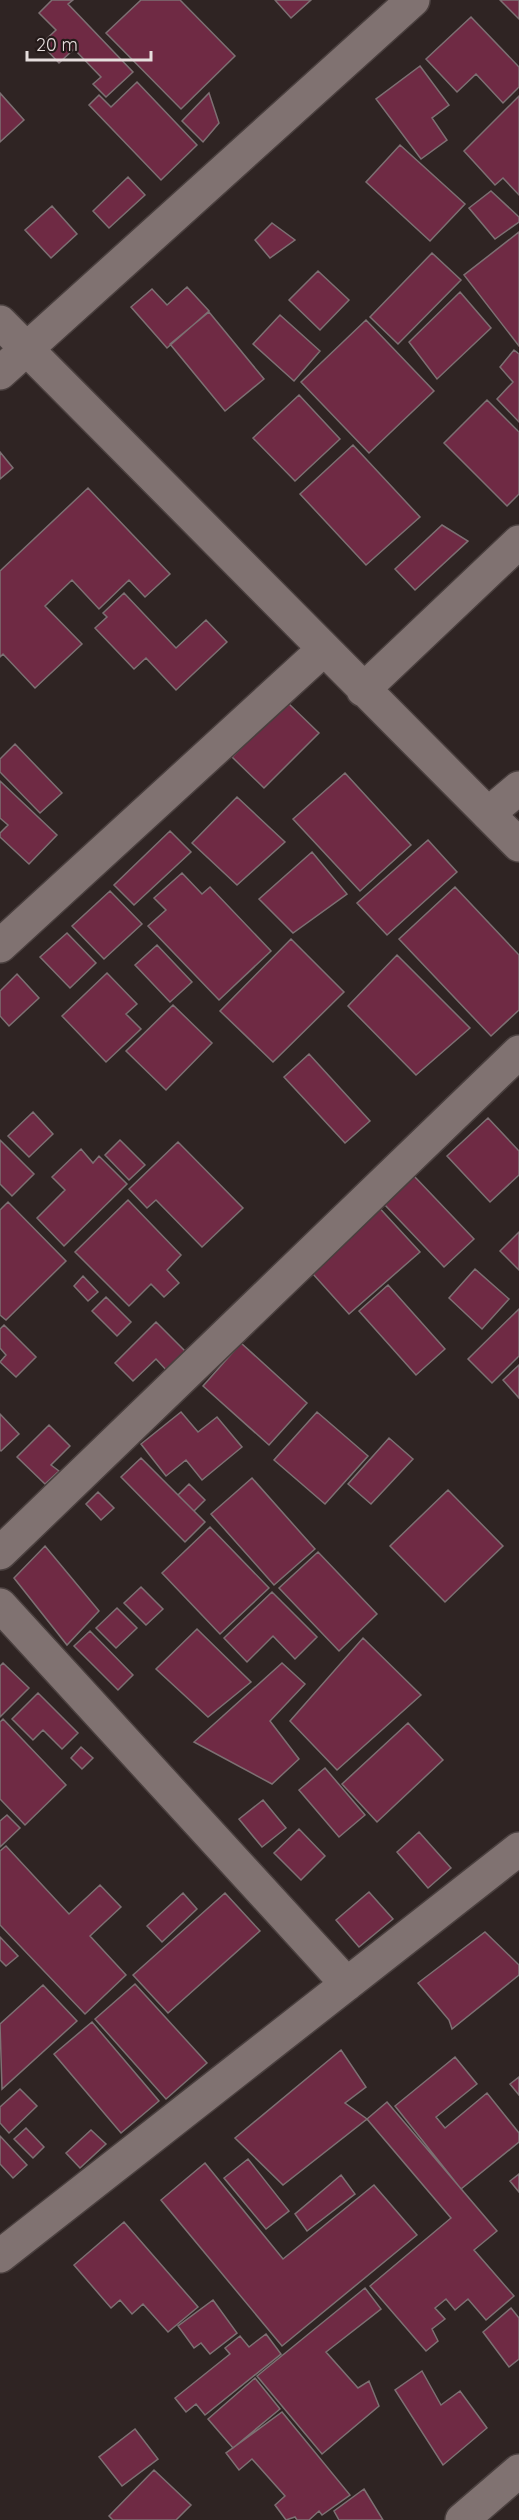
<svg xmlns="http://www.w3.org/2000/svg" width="519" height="2520" font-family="Quicksand,sans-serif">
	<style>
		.building { fill: #6f2a44; stroke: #7d7073; stroke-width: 1.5 }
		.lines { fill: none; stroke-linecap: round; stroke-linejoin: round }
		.minor-casing { stroke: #493f3e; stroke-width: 36 }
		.minor { stroke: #807271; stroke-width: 33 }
	</style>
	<rect width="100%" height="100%" fill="#2f2423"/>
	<!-- building -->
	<path class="building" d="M52,0H73L68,4L133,72L106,97L93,84L101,77L74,49L59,63L41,44L56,30L39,13Z
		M141,0H180L235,56L181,109L106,33Z
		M275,0H311L291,18Z
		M500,0H519V19Z
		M471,17L519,67V87L503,103L476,74L457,92L426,59Z
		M420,66L449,105L432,118L447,140L421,159L376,99Z
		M137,82L197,145L161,180L89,105L99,95L111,107Z
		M0,93L24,120L0,142Z
		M209,93L219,123L203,142L182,121Z
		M519,96V195L503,178L495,185L464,151Z
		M400,145L465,204L430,241L366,182Z
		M128,177L145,195L109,228L93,211Z
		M491,191L519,217V222L495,239L469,208Z
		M52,206L77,234L51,258L25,230Z
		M272,223L295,240L270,258L255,240Z
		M519,232V346L464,275Z
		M432,253L461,280L398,344L370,317Z
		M318,271L349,300L320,330L289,300Z
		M187,287L209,311L167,348L131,307L152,289L167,305Z
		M460,292L491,328L437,379L409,342Z
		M209,312L264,379L225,411L170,344Z
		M280,315L320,351L294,381L253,344Z
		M366,320L434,391L369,453L301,382Z
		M514,350L519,354V422L497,399L513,382L500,367Z
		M299,395L340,439L295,481L253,438Z
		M487,400L519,432V494L507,506L444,443Z
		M353,445L420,517L366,565L300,494Z
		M0,452L13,468L0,479Z
		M88,488L170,574L145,597L129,580L99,609L72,580L45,606L82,644L35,688L3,654L0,657V571Z
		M442,525L468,541L415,590L395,569Z
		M124,593L176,648L206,620L227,642L176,690L146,658L134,669L95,628L107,617L103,613Z
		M287,702L319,733L264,788L232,757Z
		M15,744L62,793L40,813L0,772V759Z
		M345,773L411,845L360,891L293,819Z
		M0,781L57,835L29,864L0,837V833L8,825L0,818Z
		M237,797L285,842L237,885L192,843Z
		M170,831L191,852L134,905L114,885Z
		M428,840L457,872L387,935L357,903Z
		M312,852L347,894L293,933L259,899Z
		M182,873L202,894L210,887L271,951L219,1000L148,926L166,910L154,898Z
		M455,887L519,955V1010L491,1036L399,939Z
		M110,891L142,924L104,959L72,926Z
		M67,933L96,963L70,988L40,957Z
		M291,939L344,992L273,1062L220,1011Z
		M157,945L192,982L170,1002L135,965Z
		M397,955L470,1028L416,1075L348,1006Z
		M107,973L137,1004L126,1014L141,1029L106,1062L62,1016Z
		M17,974L39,998L9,1026L0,1016V991Z
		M173,1005L212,1043L166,1090L126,1051Z
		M309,1054L370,1121L345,1143L284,1077Z
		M33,1112L53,1134L29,1157L8,1136Z
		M488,1118L519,1151V1175L490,1202L447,1156Z
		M0,1140L34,1174L12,1196L0,1184Z
		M120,1140L145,1165L129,1180L105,1155Z
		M178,1142L243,1208L202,1247L156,1200L147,1208L129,1189Z
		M81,1149L93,1163L99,1156L127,1184L64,1246L37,1218L65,1190L52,1177Z
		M414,1176L474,1239L444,1267L384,1204Z
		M128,1200L181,1255L167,1270L179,1283L164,1297L151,1284L129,1306L75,1252Z
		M8,1202L66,1261L6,1320L0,1315V1210Z
		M374,1202L420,1252L349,1314L304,1264Z
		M519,1232V1270L500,1251Z
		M475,1269L509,1299L482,1329L449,1298Z
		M83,1276L98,1292L88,1301L74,1286Z
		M388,1285L445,1349L416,1375L359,1311Z
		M106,1297L131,1322L117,1336L92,1311Z
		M519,1309V1356L492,1383L468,1359Z
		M156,1322L188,1354L169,1373L156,1359L133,1381L115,1363Z
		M4,1325L36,1357L16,1377L0,1362L6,1355L0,1348V1329Z
		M241,1343L307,1403L269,1445L203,1386Z
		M519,1365V1398L503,1380Z
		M181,1412L198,1432L217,1417L242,1447L202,1480L186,1460L166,1476L141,1444Z
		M317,1412L368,1456L325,1504L274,1460Z
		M0,1414L19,1434L1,1451L0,1450Z
		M49,1425L70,1446L51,1465L59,1471L45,1484L17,1457Z
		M389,1438L413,1459L371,1504L348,1484Z
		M141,1458L205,1522L185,1542L121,1477Z
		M252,1478L315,1549L274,1585L211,1514Z
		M189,1484L205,1500L194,1511L178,1495Z
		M448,1490L503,1546L445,1602L390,1546Z
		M98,1492L114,1508L101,1520L86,1504Z
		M210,1527L269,1588L220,1634L162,1573Z
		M45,1546L99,1611L67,1645L14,1578Z
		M318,1552L377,1614L339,1651L279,1588Z
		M141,1587L163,1609L146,1625L124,1603Z
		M272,1592L317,1637L295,1659L273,1636L247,1662L224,1638Z
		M117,1608L137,1628L116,1648L96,1628Z
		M197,1629L251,1682L208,1717L156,1669Z
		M90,1631L133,1675L118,1690L74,1646Z
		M363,1638L421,1695L337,1770L290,1721Z
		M3,1663L29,1688L0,1717V1666Z
		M282,1663L305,1684L270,1721L299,1759L272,1784L194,1742Z
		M38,1693L78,1733L62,1749L43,1730L33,1740L12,1719Z
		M3,1719L66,1785L25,1825L0,1799V1722Z
		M408,1723L443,1760L377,1822L342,1784Z
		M81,1747L93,1758L82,1769L71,1758Z
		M325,1768L365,1815L339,1837L299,1790Z
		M263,1800L286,1828L262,1847L239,1819Z
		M7,1815L20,1828L0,1847V1821Z
		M299,1829L325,1856L301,1880L274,1853Z
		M419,1832L451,1868L428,1888L397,1852Z
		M6,1846L69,1914L100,1885L121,1907L90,1936L126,1975L85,2014L0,1925V1851Z
		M369,1892L393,1919L359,1947L336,1920Z
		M183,1893L197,1909L162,1942L147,1926Z
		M225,1893L260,1931L168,2013L133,1975Z
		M485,1932L519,1965V1975L452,2029L449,2020L418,1983Z
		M0,1937L18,1956L6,1966L0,1960Z
		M135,1984L207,2063L166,2099L95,2019Z
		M43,1985L77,2021L2,2089L0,2024Z
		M92,2022L159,2101L121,2133L54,2054Z
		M341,2050L366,2087L345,2103L367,2119L283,2185L235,2138Z
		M455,2057L477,2084L436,2117L445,2128L487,2093L519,2133V2142L461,2189L395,2106Z
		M519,2077V2095L510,2084Z
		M20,2089L37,2106L9,2133L0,2123V2107Z
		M387,2102L497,2231L474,2250L514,2296L486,2320L468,2299L455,2310L446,2299L435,2308L445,2319L432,2329L438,2341L426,2351L370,2286L451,2218L367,2119Z
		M26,2128L44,2147L33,2158L14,2139Z
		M91,2130L106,2144L80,2168L66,2153Z
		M0,2136L27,2165L13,2178L0,2164Z
		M248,2159L289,2211L266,2229L224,2178Z
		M205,2163L283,2259L374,2185L417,2235L282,2346L161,2200Z
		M519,2174V2192L510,2181Z
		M341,2175L355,2194L307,2231L295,2214Z
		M124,2222L198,2307L168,2332L143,2304L132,2314L120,2300L111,2308L74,2265Z
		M365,2288L381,2309L326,2352L358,2388L369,2381L379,2406L322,2454L257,2376Z
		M213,2300L237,2333L210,2354L201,2343L194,2348L178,2326Z
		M511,2308L519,2318V2359L509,2367L483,2332Z
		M266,2334L281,2354L205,2415L196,2404L186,2412L175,2398L230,2354L225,2348L240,2336L249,2347Z
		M422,2371L441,2405L460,2391L487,2428L443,2465L395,2390Z
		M255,2378L280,2409L233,2448L208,2419Z
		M282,2412L350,2495L322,2515L319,2511L309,2520H297L295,2517L286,2520L275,2505L285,2496L252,2459L239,2470L226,2453Z
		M135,2429L158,2459L122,2486L99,2457Z
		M154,2470L191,2505L176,2520H113L109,2516Z
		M364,2489L383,2520H339L334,2511Z"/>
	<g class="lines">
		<!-- minor casing -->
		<g class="minor-casing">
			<path id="minor" d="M0,322L519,845
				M0,373L413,0
				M363,690L519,542
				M488,814L519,788
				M0,946L323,650
				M0,1553L519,1052
				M0,1605L347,1984
				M0,2256L519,1849
				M462,2520L519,2471"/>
		</g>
		<!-- minor -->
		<use href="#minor" class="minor"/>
	</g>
	<!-- scale -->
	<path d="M27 51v9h124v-9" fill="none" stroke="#e6dedd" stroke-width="3"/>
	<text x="36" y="51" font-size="18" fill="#e6dedd" stroke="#251b1a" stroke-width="4.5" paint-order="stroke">20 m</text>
</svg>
